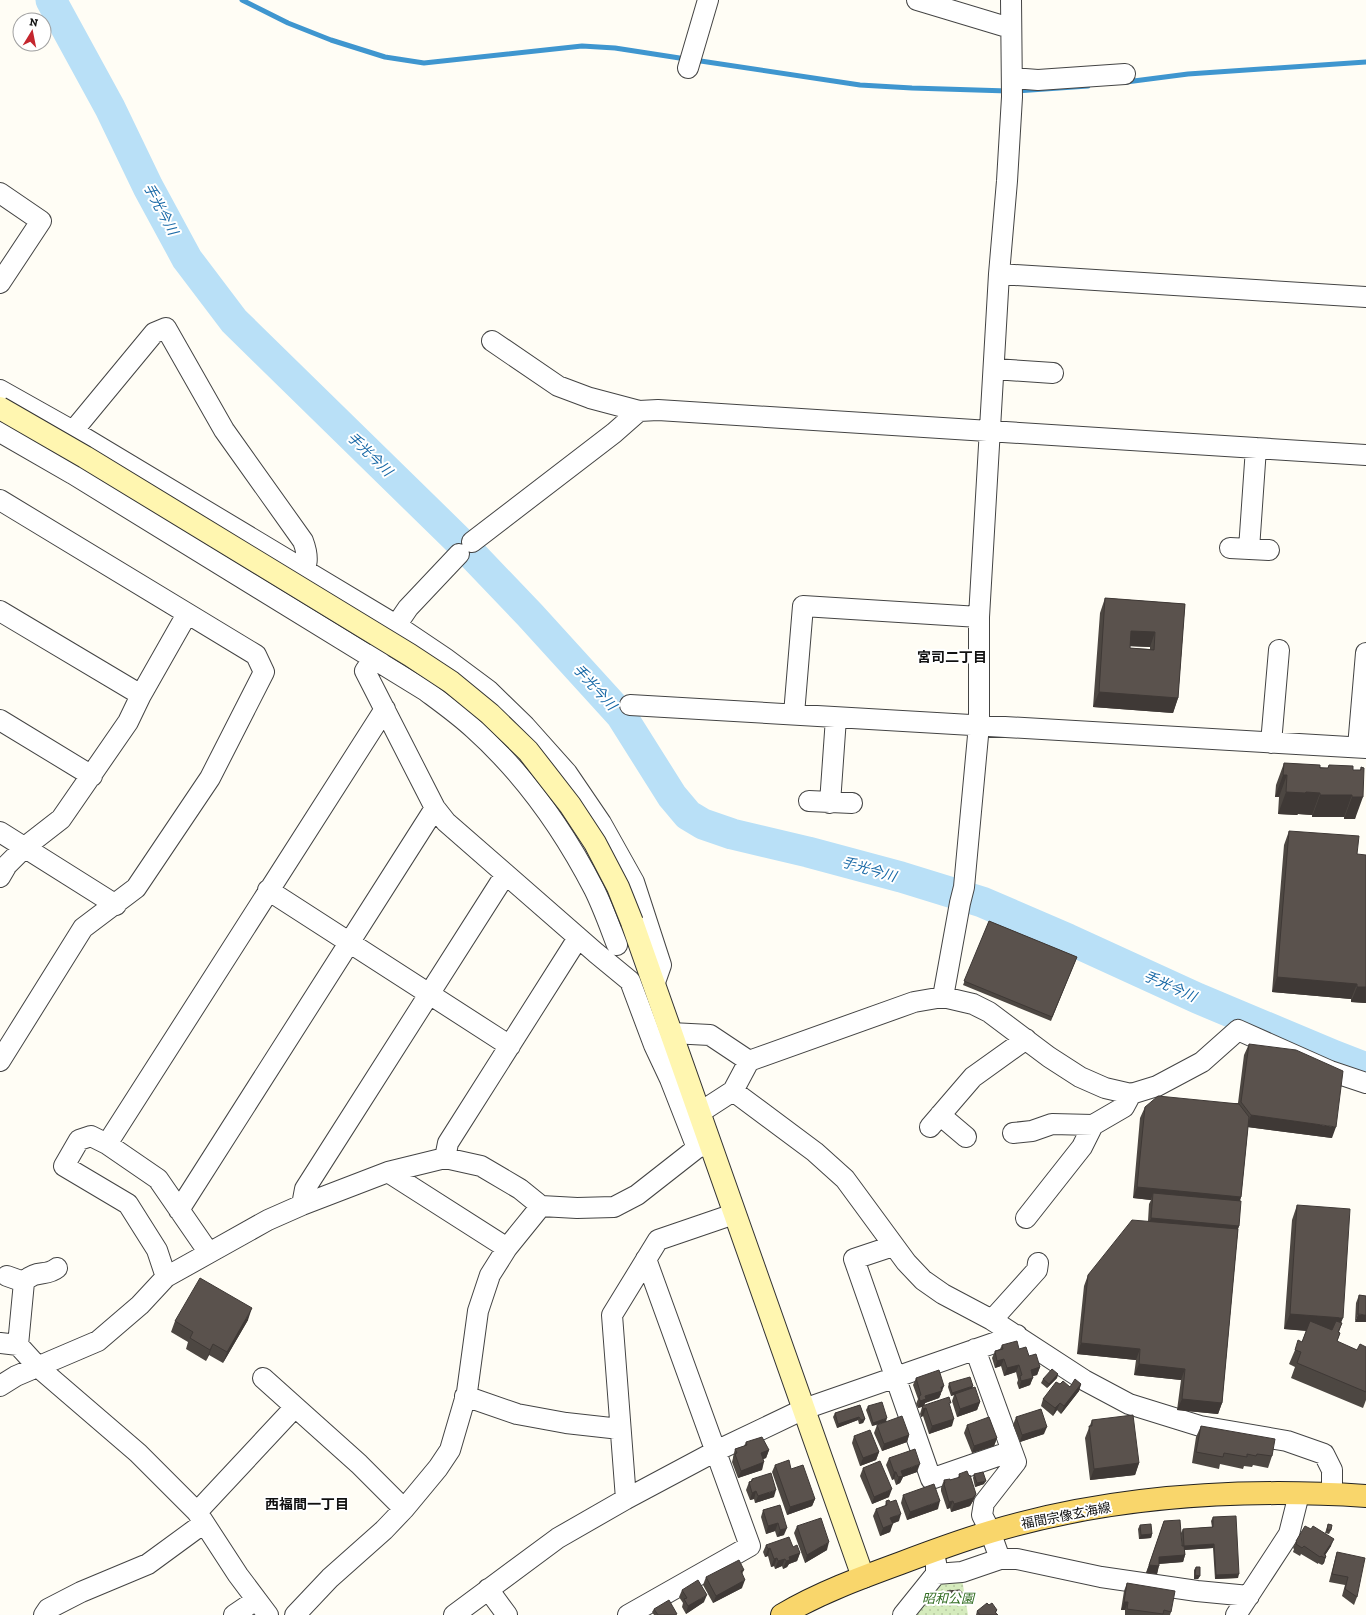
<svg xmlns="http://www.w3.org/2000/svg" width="1366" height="1615" font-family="'Zilla Slab','Noto Sans JP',serif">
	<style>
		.grass { fill: url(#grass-dots) }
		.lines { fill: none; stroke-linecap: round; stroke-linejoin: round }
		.stream { stroke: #3f96cf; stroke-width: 5 }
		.river { stroke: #b9e0f7; stroke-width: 31 }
		.street-casing { stroke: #444; stroke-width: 22 }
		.secondary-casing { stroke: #333; stroke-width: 24 }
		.primary-casing { stroke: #222; stroke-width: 24 }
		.street { stroke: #fff; stroke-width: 20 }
		.secondary { stroke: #fff6b0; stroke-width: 22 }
		.primary { stroke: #f9d66b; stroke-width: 22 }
		.secondary-bridge-casing { stroke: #333; stroke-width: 24; stroke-linecap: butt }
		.secondary-bridge { stroke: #fff6b0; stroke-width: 22 }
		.wall { fill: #4d4742; fill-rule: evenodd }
		.shaded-wall { fill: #3f3936 }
		.building { fill: #5a524d; stroke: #3f3936; fill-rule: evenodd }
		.labels { text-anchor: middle; stroke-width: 4; stroke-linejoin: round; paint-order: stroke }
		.street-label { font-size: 13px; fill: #111; stroke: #fff }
		.park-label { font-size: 13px; font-style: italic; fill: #2f6b1f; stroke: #fff }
		.water-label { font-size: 14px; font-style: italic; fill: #1768a6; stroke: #fff }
		.neighbourhood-label { font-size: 14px; font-weight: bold; fill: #111; stroke: #fff }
	</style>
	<defs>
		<pattern id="grass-dots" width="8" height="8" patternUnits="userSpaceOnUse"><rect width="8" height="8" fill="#d5ebbd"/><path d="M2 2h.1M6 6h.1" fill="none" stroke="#b6c8a1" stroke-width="1.8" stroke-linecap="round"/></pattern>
	</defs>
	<rect width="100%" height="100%" fill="#fffdf5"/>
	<!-- grass -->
	<path class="grass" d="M962,1579L968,1615H914L940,1581Z"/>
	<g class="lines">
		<!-- stream -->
		<path class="stream" d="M242,0L288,23L331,40L385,57L424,63L582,46L615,48L686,59
			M694,60L860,85L912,88L1008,91
			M1126,82L1188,74L1366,62
			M1016,91L1088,86"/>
		<!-- river -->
		<path class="river" d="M51,0L110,108L148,187L187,259L234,321L465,547L530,615L621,715L672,796L688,815L703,824L732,834L808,852L901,877L982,902L1068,939L1197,998L1333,1055L1366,1068"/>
		<!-- street casing -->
		<g class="street-casing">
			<path id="street" d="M917,0L1010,28
				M688,68L708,0
				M1012,78L1038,80L1125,74
				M0,193L41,221L0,283
				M999,274L1366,297
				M492,341L558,386L590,398L639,411L658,410L1366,455
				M994,369L1053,373
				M0,390L73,431L396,625L445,658L488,690L525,726L567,773L601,823L634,882L661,965L654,985
				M73,431L154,333L166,328L224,430L303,541C309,557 308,566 299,582
				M0,432L73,474L426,691C442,703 459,715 474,729C524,774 563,829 594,889C603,907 610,927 617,945
				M0,500L256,655L264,672L210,778L136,888L83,928L0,1061
				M472,542L614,433L639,411
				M1230,548L1269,550
				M1249,549L1256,448
				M459,554L408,608L365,671L435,808L446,822L596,953L630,981L654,1045L670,1079L697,1148
				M0,611L141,695
				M630,705L1366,748
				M794,714L803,606L979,617
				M0,720L92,776
				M1271,743L1279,650
				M1358,747L1366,653
				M809,801L852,803
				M830,803L836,718
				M0,832L116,905
				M0,877L7,865L25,847L61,819L128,722L141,695L187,614
				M268,890L510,1046
				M943,997L960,903L964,887L979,725V617L999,274L1007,181L1012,97L1011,0
				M671,1033L710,1035L749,1061
				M733,1091L815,1152L845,1179L906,1262L923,1280L943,1294L992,1320L1084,1380L1129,1404L1200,1426L1287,1441L1324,1454L1332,1470V1494
				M699,1113L733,1091L749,1061L914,1002L943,997L973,1004L989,1012L1049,1057L1080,1077L1105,1088L1131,1094L1157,1086L1202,1062L1238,1030L1330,1071L1366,1083
				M940,1115L966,1137
				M930,1127L973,1077L1026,1039
				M1013,1133L1032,1131L1052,1124L1093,1125
				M107,1144L385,709
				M445,1158L448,1143L578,938
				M388,1172L507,1248
				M302,1205L305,1189L505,875
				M179,1210L435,808
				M1026,1218L1082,1147L1093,1125L1124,1107L1131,1094
				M893,1246L854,1259L931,1479L1012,1451L975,1349
				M7,1276L24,1282L18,1345
				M166,1277L157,1250L128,1204L64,1166L79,1140L91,1136L107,1144L158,1179L209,1253
				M24,1282C36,1269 46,1277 57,1268
				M992,1320L1037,1270L1038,1263
				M0,1343L18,1345L38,1367L138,1453L197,1512L238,1575L268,1615
				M263,1378L359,1464L404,1509
				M0,1386L16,1376L98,1341L140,1305L166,1277L209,1253L268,1220L302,1205L388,1172L445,1158L481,1166L520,1189L541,1206L577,1208L614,1207L637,1195L697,1148L709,1144
				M465,1396L517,1414L566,1423L620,1429
				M626,1499L612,1315L658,1240L734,1214
				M197,1512L295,1407
				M1000,1559L990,1531L982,1515L984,1503L1016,1462L1012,1451
				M936,1574L962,1572L1000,1559H1017L1101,1577L1197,1591L1249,1596
				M488,1589L507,1615
				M44,1615L48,1609L81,1592L148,1564L204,1523
				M234,1615L256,1600
				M295,1615L330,1578L384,1530L404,1509L438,1468L450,1450L467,1392L478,1311L490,1275L507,1248L541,1206
				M454,1615L558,1538L626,1499L716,1451L804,1409L1017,1335
				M628,1615L750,1546L646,1259
				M903,1615L936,1574V1562
				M1236,1615L1289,1534L1299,1494"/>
		</g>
		<!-- secondary casing -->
		<g class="secondary-casing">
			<path id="secondary" d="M632,922L863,1577"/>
		</g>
		<!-- primary casing -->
		<g class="primary-casing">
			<path id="primary" d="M782,1615C819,1593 860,1578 901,1563C930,1552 960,1541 990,1532C1110,1496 1241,1488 1366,1496"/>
		</g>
		<!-- street -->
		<use href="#street" class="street"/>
		<!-- secondary -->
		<use href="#secondary" class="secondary"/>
		<!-- primary -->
		<use href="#primary" class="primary"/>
		<!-- secondary-bridge casing -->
		<g class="secondary-bridge-casing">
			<path id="secondary-bridge" d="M0,408L85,457L410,655L451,682L490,714L528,751L570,805L595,843L618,887L632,922"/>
		</g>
		<!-- secondary-bridge -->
		<use href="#secondary-bridge" class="secondary-bridge"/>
	</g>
	<!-- wall -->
	<path class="wall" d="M1105,598L1185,604L1178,698L1173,713L1093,707L1100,613ZM1130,646L1150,647V649L1130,648Z
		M1284,763L1328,768L1329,765L1353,770H1360L1361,767L1364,768L1355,819H1344V817H1312V815L1298,814L1297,815L1278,814L1279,797H1275L1276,785Z
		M1289,831L1357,854L1366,1003L1351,1002V999L1272,992L1284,845Z
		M989,921L1077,957L1051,1021L963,985Z
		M1249,1044L1332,1138L1248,1127L1241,1197L1240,1201L1239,1226L1238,1229L1222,1403L1218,1414L1177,1410L1181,1380L1134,1375L1136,1360L1077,1354L1084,1286L1088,1275L1148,1221L1149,1204L1151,1200L1133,1198L1140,1118L1145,1107L1238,1103L1244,1055Z
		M1297,1205L1341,1323H1342L1339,1332L1340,1333L1337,1342L1357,1350L1366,1347V1400L1363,1408L1291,1378L1295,1367L1289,1364L1295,1350L1302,1342L1306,1331L1284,1329L1292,1220Z
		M1359,1295L1366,1296L1355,1322L1356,1303Z
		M248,1320L223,1363L209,1355L206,1361L186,1349L188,1342L171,1332L175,1321Z
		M1002,1345L1019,1349L1029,1356L1040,1367L1037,1375L1033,1376L1030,1385L1019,1389L1017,1383L1018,1380L1016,1372L1004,1376L1001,1366L995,1368L992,1358L995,1351L1000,1349Z
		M1058,1374L1057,1378L1047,1388L1041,1383L1043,1379Z
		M916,1378L941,1394L939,1398L925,1403L924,1406H950L952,1426L929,1434L923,1416L921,1417L920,1414L922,1407L918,1408L916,1404L918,1399L913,1385Z
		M949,1383L973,1388L980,1402L977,1410L957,1417L952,1401L954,1395L951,1396L948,1387Z
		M1060,1384L1070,1387L1081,1384L1079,1391L1061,1414L1057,1410L1053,1416L1041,1406L1043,1399Z
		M860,1405L865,1419L863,1423L859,1424L858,1420L837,1428L833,1417L835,1413Z
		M868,1406L886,1422L872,1426L866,1410Z
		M1016,1417L1044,1434L1020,1442L1013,1425Z
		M1092,1420L1139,1463L1135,1475L1090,1480L1085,1438Z
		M877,1425L909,1435L907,1442L882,1451L874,1433Z
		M967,1425L997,1438L994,1446L972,1453L964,1433Z
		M1201,1426L1272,1456L1268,1468L1253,1465L1252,1467L1244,1466L1243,1469L1220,1464L1219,1469L1192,1463L1196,1437Z
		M854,1436L879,1452L876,1460L860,1466L852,1443Z
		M746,1442L769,1450L766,1458L763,1459L762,1470L738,1478L732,1462L733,1458V1457L735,1449L744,1446Z
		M889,1458L917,1472L903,1477L900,1483L896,1485L894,1479L892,1480L886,1465Z
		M775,1465L791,1469L815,1499L812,1506L787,1515L772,1472Z
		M863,1468L889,1497L872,1504L860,1476Z
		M959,1474L976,1494L973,1501L970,1506L951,1512L950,1508L947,1509L941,1491V1488L944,1480H950L958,1478Z
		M974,1474L984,1484L975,1487L973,1478Z
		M752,1479L774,1497L755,1503L754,1499L750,1500L746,1490L749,1482L751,1481Z
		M903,1495L938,1509L907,1520L901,1503Z
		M886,1501L899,1521L892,1524L890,1532L880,1536L873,1516L876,1509L885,1506Z
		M780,1505L784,1535L777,1537L775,1531L766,1534L761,1517L763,1510Z
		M1213,1517L1238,1578L1215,1579L1213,1548L1185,1550V1555L1183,1562L1159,1564L1157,1574L1146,1573L1164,1521L1182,1546L1181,1533L1183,1529L1212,1527L1211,1521Z
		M1328,1524L1331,1530L1329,1534L1325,1533Z
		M1140,1525L1152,1534L1151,1538L1139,1539L1138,1529Z
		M797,1526L827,1550L805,1563L794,1533Z
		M1296,1541L1331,1546L1325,1555L1326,1556L1324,1563L1322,1565L1318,1563V1564L1301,1554L1300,1556L1293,1552L1294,1549L1293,1548Z
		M766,1545L793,1547L800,1553L797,1561L789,1564L787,1567L783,1569L782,1566L775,1569L774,1566L771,1567L768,1556L765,1557L763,1552Z
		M1337,1552L1357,1597L1354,1605L1342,1596L1345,1585L1329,1582L1335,1559Z
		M1196,1567L1200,1576L1198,1579H1194V1570Z
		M744,1570L742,1574V1588L713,1603L703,1585L706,1577Z
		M1127,1583L1171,1612L1170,1615H1125V1610H1121L1124,1591Z
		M682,1590L704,1602L686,1614L682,1607L683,1603L679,1597Z
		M947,1591L960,1592L961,1598L946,1599V1594Z
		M989,1605L997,1610L996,1613L998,1615H976L977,1611Z
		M654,1609L677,1615H654L652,1612Z"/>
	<!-- shaded-wall -->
	<path class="shaded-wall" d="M1131,631L1155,632L1150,647L1125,646Z
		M1099,692L1178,698L1173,713L1093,707Z
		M1283,775H1287L1279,797H1275Z
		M1286,792H1306L1320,793L1312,815L1298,814L1297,815L1278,814Z
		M1320,795H1352L1344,817H1312Z
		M1352,797H1363L1355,819H1344Z
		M1277,977L1357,984L1351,999L1272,992Z
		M1357,987H1366V1003L1351,1002Z
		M1251,1115L1336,1127L1332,1138L1247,1127Z
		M1137,1187L1241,1197L1237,1208L1153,1193L1151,1200L1133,1198Z
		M1151,1218L1239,1226L1235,1237L1147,1229Z
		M252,1308L248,1320L223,1363L227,1352Z
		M1290,1314L1343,1318L1337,1333L1284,1329Z
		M1358,1314L1366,1315V1322H1355Z
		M1081,1343L1140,1349L1136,1360L1077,1354Z
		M213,1344L209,1355L206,1361L210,1350Z
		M1004,1359L1001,1366L995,1368L997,1361Z
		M1139,1364L1185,1369L1181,1380L1134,1375Z
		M1019,1365L1016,1372L1004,1376L1007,1368Z
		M1040,1367L1037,1375L1028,1377L1031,1370Z
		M1058,1374L1057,1378L1047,1388L1049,1384Z
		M1033,1378L1030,1385L1019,1389L1021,1381Z
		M1081,1384L1079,1391L1061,1414L1064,1406Z
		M944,1386L939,1398L925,1403L924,1406L918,1408L920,1401L925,1396L941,1387Z
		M973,1386L972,1390L955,1394L954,1395L951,1396L952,1393Z
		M1182,1399L1222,1403L1218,1414L1177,1410Z
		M980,1402L977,1410L957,1417L960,1409Z
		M1060,1403L1057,1410L1053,1416L1055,1408Z
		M926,1408L923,1416L921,1417L923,1409Z
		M859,1417L858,1420L837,1428L838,1424Z
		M887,1418L886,1422L872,1426L873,1423Z
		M865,1419L863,1423L859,1424L861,1420Z
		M954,1419L952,1426L929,1434L932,1426Z
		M1047,1427L1044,1434L1020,1442L1022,1435Z
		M909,1435L907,1442L882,1451L884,1444Z
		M997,1438L994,1446L972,1453L974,1446Z
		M769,1450L766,1458L758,1461L761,1453Z
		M879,1452L876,1460L860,1466L863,1458Z
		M764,1462L762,1470L738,1478L741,1471Z
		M1139,1463L1135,1475L1090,1480L1094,1469Z
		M920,1464L917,1472L903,1477L900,1483L896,1485L901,1471Z
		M894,1472H896L894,1479L892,1480Z
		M986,1481L984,1484L975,1487L977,1483Z
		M892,1489L889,1497L872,1504L874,1497Z
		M776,1490L774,1497L755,1503L758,1496Z
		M756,1491L754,1499L750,1500L752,1493Z
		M976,1494L973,1501L970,1506L951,1512L954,1504Z
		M815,1499L812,1506L787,1515L790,1507Z
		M940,1501L938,1509L907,1520L910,1512Z
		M953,1501L950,1508L947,1509L949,1502Z
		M901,1514L899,1521L887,1525L890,1518Z
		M778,1523L775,1531L766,1534L768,1526Z
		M893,1524L890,1532L880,1536L883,1528Z
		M787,1528L784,1535L777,1537L780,1530Z
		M1152,1534L1151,1538L1139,1539L1141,1535Z
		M1334,1539L1331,1546L1324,1557V1554Z
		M829,1542L827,1550L805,1563L807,1555Z
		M1214,1544L1213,1548L1183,1550L1184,1546Z
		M770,1548L768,1556L765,1557L768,1549Z
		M800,1553L797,1561L789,1564L787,1567L783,1569L786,1561L789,1557Z
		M1185,1555L1183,1562L1156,1564L1159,1557Z
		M1326,1556L1324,1563L1322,1565L1325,1558Z
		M777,1558L774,1566L771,1567L774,1559Z
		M785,1559L782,1566L775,1569L778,1561Z
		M1149,1565L1159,1566L1157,1574L1146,1573Z
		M1239,1574L1238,1578L1215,1579L1216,1575Z
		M1195,1575L1200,1576L1198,1579H1194Z
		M745,1580L742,1588L713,1603L716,1596Z
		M962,1594L961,1598L946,1599L947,1595Z
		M707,1595L704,1602L686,1614L688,1606Z
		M1124,1602H1128L1125,1610H1121Z"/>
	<!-- building -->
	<path class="building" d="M1105,598L1185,604L1178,698L1099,692ZM1131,631L1155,632L1154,650L1130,648Z
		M1284,763L1320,765V768H1328L1329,765L1353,766V770H1361V767L1364,768L1363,797H1352V795H1320V793L1306,792L1305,793L1286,792L1287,775H1283Z
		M1289,831L1359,836L1357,854L1366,855V987H1357V984L1277,977Z
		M989,921L1077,957L1052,1017L964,981Z
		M1249,1044L1296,1050L1343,1071L1336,1127L1251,1115L1241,1102Z
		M1158,1096L1239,1104L1249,1117L1241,1197L1137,1187L1145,1107Z
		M1153,1193L1241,1201L1239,1226L1151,1218Z
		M1297,1205L1350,1209L1343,1318L1290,1314Z
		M1132,1220L1238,1229L1222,1403L1182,1399L1185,1369L1139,1364L1140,1349L1081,1343L1088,1275Z
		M200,1278L252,1308L227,1352L213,1344L210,1350L190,1338L193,1332L175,1321Z
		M1359,1295L1366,1296V1315L1358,1314Z
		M1310,1321L1332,1330L1336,1321L1342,1323L1338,1332L1340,1333L1337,1341L1357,1350L1360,1344L1366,1347V1392L1297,1363L1301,1352L1295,1350L1298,1340L1302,1342Z
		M1017,1341L1019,1349L1026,1347L1029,1356L1036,1354L1040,1367L1031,1370L1033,1378L1021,1381L1020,1376L1022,1375L1019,1365L1007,1368L1004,1359L997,1361L995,1351L1003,1349L1002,1345Z
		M1052,1369L1058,1374L1049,1384L1043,1379Z
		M939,1370L944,1386L941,1387L942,1391L925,1396L926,1399L920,1401L919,1396L921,1395L916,1378Z
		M970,1377L973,1386L952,1393L949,1383Z
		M1075,1379L1081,1384L1064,1406L1060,1403L1055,1408L1043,1399L1056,1382L1060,1384L1063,1381L1070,1387Z
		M975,1387L980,1402L960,1409L955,1394Z
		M949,1397L951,1403H949L954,1419L932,1426L926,1408L923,1409L922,1406Z
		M882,1402L887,1418L873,1423L868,1406Z
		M860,1405L865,1419L861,1420L859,1417L838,1424L835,1413Z
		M1041,1409L1047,1427L1022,1435L1016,1417Z
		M1133,1415L1139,1463L1094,1469L1089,1426H1092V1420Z
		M902,1416L909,1435L884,1444L877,1425Z
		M989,1417L997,1438L974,1446L967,1425Z
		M1201,1426L1275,1439L1272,1456L1257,1454L1256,1456L1247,1454V1457L1224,1453L1223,1457L1196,1452Z
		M870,1430L879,1452L863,1458L854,1436Z
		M762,1437L769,1450L761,1453L764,1462L741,1471L735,1454L737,1453L735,1449L747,1445L746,1442Z
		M915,1449L920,1464L901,1471L903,1476L898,1477L896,1472H894L889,1458Z
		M789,1460L791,1469L803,1465L815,1499L790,1507L775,1465Z
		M880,1461L892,1489L874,1497L863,1468Z
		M967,1471L969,1476L970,1475L976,1494L973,1498L954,1504L953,1501L949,1502L944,1484L945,1483L944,1480L950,1479V1480L960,1477L959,1474Z
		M983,1472L986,1481L977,1483L974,1474Z
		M771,1473L776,1490L758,1496L756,1491L752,1493L749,1482L752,1481V1479Z
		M934,1484L940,1501L910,1512L903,1495Z
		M889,1500L890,1502L896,1500L901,1514L890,1518L893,1524L883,1528L876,1509L887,1505L886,1501Z
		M780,1505L787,1528L780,1530L778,1523L768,1526L763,1510Z
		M1236,1516L1239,1574L1216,1575L1214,1544L1184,1546L1183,1529L1213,1527V1517Z
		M821,1518L829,1542L807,1555L797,1526Z
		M1180,1520L1182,1546H1184L1185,1555L1159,1557V1566L1149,1565L1164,1521Z
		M1151,1524L1152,1534L1141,1535L1140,1525Z
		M1328,1524L1332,1525L1331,1530H1327Z
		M1305,1526L1311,1529L1313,1526L1334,1539L1324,1554L1326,1556L1325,1558L1321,1556L1320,1557L1304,1546L1302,1548L1296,1544L1297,1542L1296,1541Z
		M789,1537L793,1547L797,1545L800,1553L789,1557L790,1560L786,1561L785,1559L778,1561L777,1558L774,1559L770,1548L768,1549L766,1545Z
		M1337,1552L1365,1558L1357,1597L1345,1589L1348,1577L1332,1574Z
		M739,1560L744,1570L741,1571L745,1580L716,1596L706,1577Z
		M1196,1567H1200V1576L1195,1575Z
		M698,1580L707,1595L688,1606L684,1599L687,1598L682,1590Z
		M1127,1583L1175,1591L1171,1612L1164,1610L1163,1614L1127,1609L1128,1602H1124Z
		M960,1590V1592H962V1594L947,1595V1591Z
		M669,1600L677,1614L675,1615H658L654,1609Z
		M987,1603L989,1605L992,1603L997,1610L995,1612L998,1615H980L977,1611Z"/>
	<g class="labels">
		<!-- street labels -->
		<g class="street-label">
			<text transform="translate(1066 1515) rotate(-11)" y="5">福間宗像玄海線</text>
		</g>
		<!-- park labels -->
		<g class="park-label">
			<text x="948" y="1603">昭和公園</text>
		</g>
		<!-- water labels -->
		<g class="water-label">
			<text transform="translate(161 209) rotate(62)" y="5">手光今川</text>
			<text transform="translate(370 454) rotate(44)" y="5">手光今川</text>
			<text transform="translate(595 687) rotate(48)" y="5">手光今川</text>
			<text transform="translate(869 869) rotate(16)" y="5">手光今川</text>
			<text transform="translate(1170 986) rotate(24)" y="5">手光今川</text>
		</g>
		<!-- neighbourhood labels -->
		<g class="neighbourhood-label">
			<text x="952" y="662">宮司二丁目</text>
			<text x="307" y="1509">西福間一丁目</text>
		</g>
	</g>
	<!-- north arrow -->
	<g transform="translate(32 32) rotate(10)"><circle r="19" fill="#ffffff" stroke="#a0a0a0"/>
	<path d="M0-3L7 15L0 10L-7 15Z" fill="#c4262e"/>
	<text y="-6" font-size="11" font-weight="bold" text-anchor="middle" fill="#111111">N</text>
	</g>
</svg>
